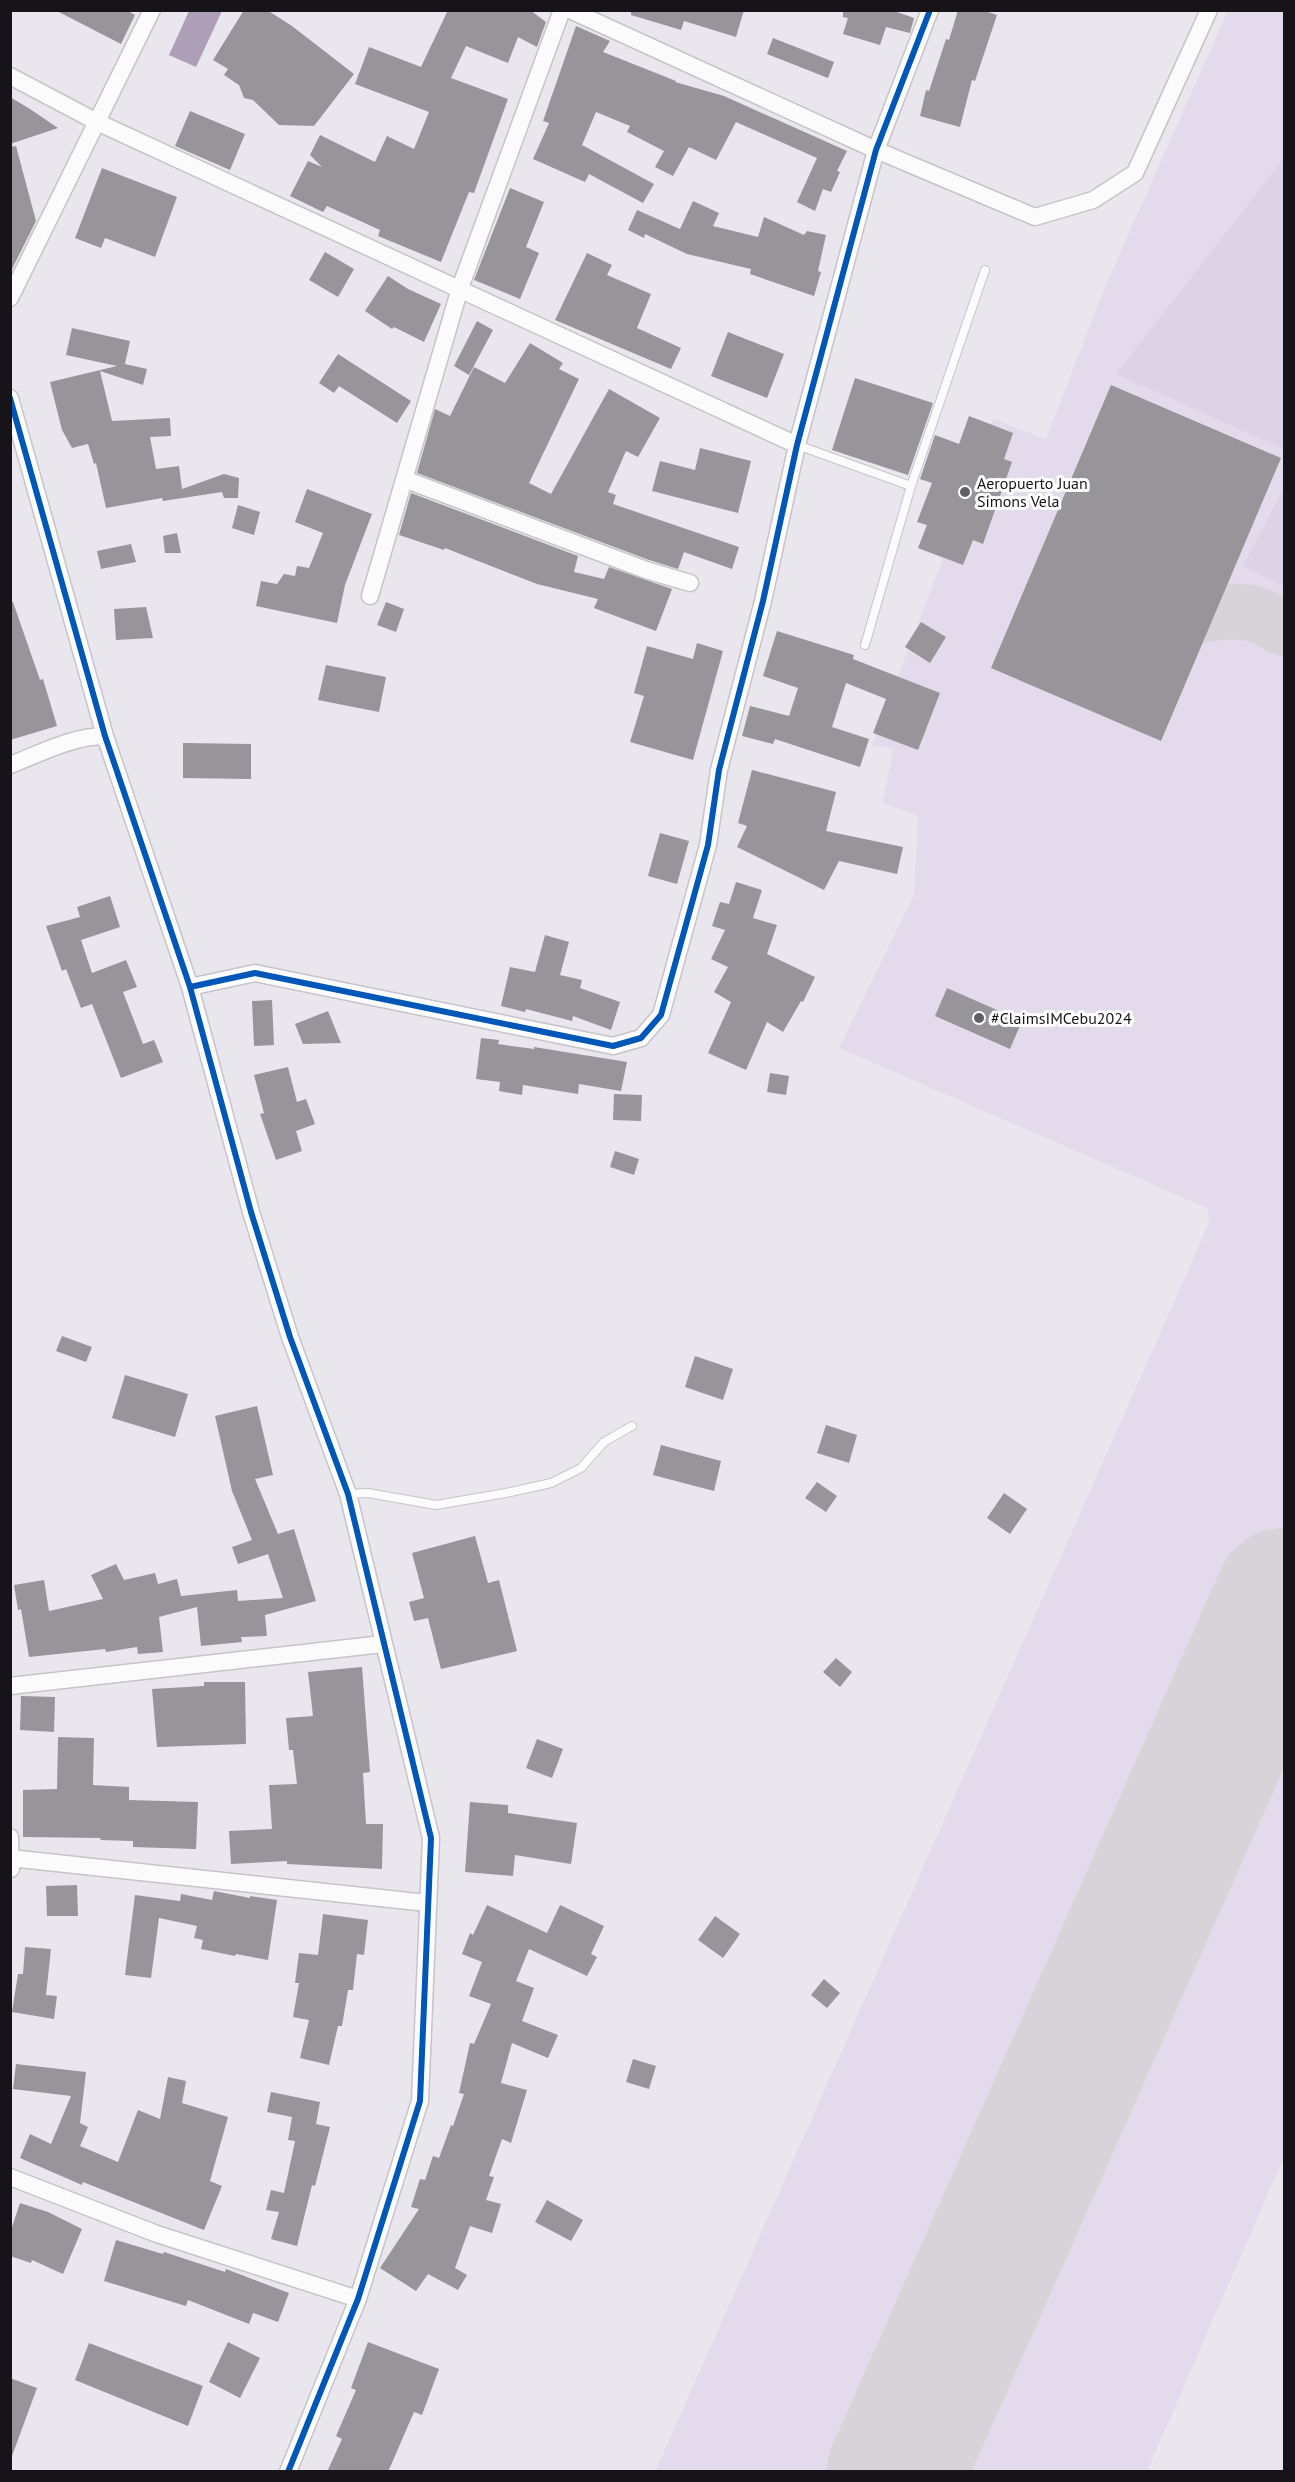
<svg xmlns="http://www.w3.org/2000/svg" width="1295" height="2482" font-family="'PT Sans',sans-serif">
	<style>
		.built { fill: #e3dbeb }
		.green { fill: #dcd4e4 }
		.water { fill: #ac9fb7 }
		.lines { fill: none; stroke-linecap: round; stroke-linejoin: round }
		.taxiway { stroke: #d6d4d8; stroke-width: 56 }
		.runway { stroke: #d6d4d8; stroke-width: 138 }
		.building { fill: #97949a }
		.service-casing { stroke: #c6c3c9; stroke-width: 10 }
		.minor-casing { stroke: #c6c3c9; stroke-width: 19 }
		.service { stroke: #fcfbfc; stroke-width: 8 }
		.minor { stroke: #fcfbfc; stroke-width: 16 }
		.cycleway-casing { stroke: #fff; stroke-width: 10 }
		.cycleway { stroke: #0057b8; stroke-width: 6 }
		.poi-dot { fill: #615e64; stroke: #fff; stroke-width: 2 }
		.labels { text-anchor: middle; stroke-width: 6; stroke-linejoin: round; paint-order: stroke }
		.poi-label { font-size: 16px; fill: #171419; stroke: #fff; text-anchor: start }
	</style>
	<rect width="100%" height="100%" fill="#eae6ee"/>
	<!-- built -->
	<path class="built" d="M1228,11H1284V2157L1147,2471L655,2472L1209,1223L1207,1208L839,1048L914,895L918,816L882,803L894,749L872,745L943,558L918,548L927,525L917,522L947,440L959,444L969,416L991,424L993,419L1046,439L1107,282Z"/>
	<!-- green -->
	<path class="green" d="M1284,158V449L1116,374Z
		M1284,488V586L1243,566Z"/>
	<!-- water -->
	<path class="water" d="M189,11H222L196,67L169,55Z"/>
	<g class="lines">
		<!-- taxiway -->
		<path class="taxiway" d="M1141,634C1175,623 1214,606 1250,613C1262,615 1274,623 1284,628"/>
		<!-- runway -->
		<path class="runway" d="M896,2472L1284,1597"/>
	</g>
	<!-- building -->
	<path class="building" d="M55,10H126L135,15L121,44Z
		M244,10H267L292,26L354,74L314,126L279,125L253,100L244,98L239,85L224,75L228,69L213,60Z
		M448,10H530L546,22L537,47L518,37L508,63L466,46L451,78L508,99L474,193L469,192L441,262L378,236L380,230L327,206L323,212L290,196L308,161L322,167L310,155L320,135L375,162L387,136L414,149L429,112L355,84L369,47L421,67Z
		M631,10H744L736,37L684,21L681,30L631,15Z
		M843,10H891L914,18L910,33L886,27L880,45L843,34L848,18L843,17Z
		M958,10H982L997,15L975,81L972,80L960,127L920,116L926,90L929,91L946,39L949,40Z
		M576,26L610,41L603,52L676,81L675,82L724,96L847,151L837,171L840,172L831,192L823,189L815,211L797,202L817,158L736,122L716,160L689,147L673,176L655,167L664,151L627,132L630,126L596,112L582,145L654,184L643,203L589,174L585,182L533,159L549,123L543,121Z
		M773,38L834,62L828,78L767,54Z
		M10,97L30,109L58,128L10,144Z
		M190,111L245,134L230,170L175,146Z
		M16,146L36,221L10,273V147Z
		M102,168L177,197L155,257L105,238L101,248L75,238Z
		M510,188L544,202L526,247L539,253L520,299L474,280Z
		M693,201L719,213L713,226L758,237L764,217L804,235L807,231L826,235L818,271L821,272L814,296L750,274L751,269L687,254L645,234L644,238L628,230L637,210L680,229Z
		M325,252L354,269L338,297L309,280Z
		M587,253L612,265L607,275L651,294L637,328L681,348L671,369L555,320Z
		M388,276L408,289L441,304L424,342L394,327L392,329L365,311Z
		M477,321L493,330L469,375L454,366Z
		M72,328L130,341L125,364L147,369L143,385L100,371L112,421L170,418L171,436L150,437L156,469L179,466L182,489L224,474L239,478L238,498H224L222,492L163,501L162,498L106,508L96,463L94,464L88,444L72,448L62,430L50,382L117,366L66,355Z
		M728,332L784,354L767,398L711,376Z
		M530,343L563,363L559,369L579,379L529,483L551,494L609,389L660,418L638,457L626,451L608,492L616,495L613,504L739,547L732,569L684,552L678,569L649,560L417,473L435,409L450,416L474,367L505,383Z
		M338,354L411,401L397,423L339,386L334,393L319,383Z
		M855,378L933,403L908,475L832,450Z
		M1111,385L1281,458L1161,741L991,668Z
		M969,416L1013,433L1004,459L1012,462L983,544L973,540L963,565L918,548L927,525L917,522L932,483L920,479L935,435L959,444Z
		M700,448L751,461L738,513L652,491L660,461L695,470Z
		M307,489L372,514L345,585L337,623L256,606L261,581L277,584L284,574L295,576L297,566L309,568L323,533L295,522Z
		M411,493L578,556L574,572L604,579L609,567L672,589L656,631L594,608L598,599L537,584L445,548L444,550L399,535Z
		M238,505L260,512L254,535L232,528Z
		M177,533L181,553H165L163,536Z
		M131,544L136,562L101,569L97,551Z
		M10,602H13L40,680L43,679L57,726L10,740Z
		M386,602L404,609L396,632L377,625Z
		M146,607L153,638L116,640L114,609Z
		M921,622L946,637L930,663L905,647Z
		M777,631L854,655L853,659L940,693L918,750L873,733L886,699L846,683L832,727L869,739L860,767L775,739L773,744L742,736L750,706L789,716L798,688L763,676Z
		M697,643L723,651L693,760L630,742L644,696L634,693L647,646L693,659Z
		M326,665L386,677L379,712L318,700Z
		M183,743L251,744V779L183,778Z
		M752,770L836,792L826,831L903,847L897,874L839,861L824,890L737,847L747,826L738,823Z
		M660,833L689,841L677,884L648,876Z
		M736,882L762,890L753,918L777,925L767,954L815,977L803,1002L801,1001L783,1032L767,1022L746,1070L708,1053L731,1002L714,992L728,967L711,959L725,930L712,926L720,902L729,904Z
		M110,896L120,927L81,940L92,973L126,960L137,987L123,992L143,1044L154,1040L163,1062L121,1078L92,1004L81,1008L66,969L62,971L46,926L80,917L77,907Z
		M545,935L569,942L560,975L582,980L580,988L620,1002L611,1030L573,1016L572,1021L526,1009L525,1012L501,1006L510,967L535,972Z
		M947,988L1022,1021L1010,1049L935,1016Z
		M272,1000L274,1045L254,1046L252,1001Z
		M328,1011L341,1043L303,1044L295,1024Z
		M481,1038L499,1040L498,1044L534,1049V1047L627,1062L621,1091L579,1084L578,1094L523,1085L522,1095L499,1091L500,1082L476,1079Z
		M288,1067L297,1102L306,1099L315,1124L296,1131L302,1151L276,1160L260,1114L264,1113L254,1075Z
		M770,1073L789,1076L786,1095L767,1092Z
		M614,1094L642,1095L641,1121L613,1120Z
		M615,1151L639,1159L634,1175L610,1167Z
		M62,1336L92,1347L86,1362L56,1351Z
		M695,1356L733,1369L723,1400L685,1387Z
		M125,1375L188,1394L175,1437L112,1418Z
		M257,1406L273,1475L255,1479L278,1534L294,1529L316,1601L265,1615L267,1636L241,1637L242,1642L201,1646L197,1607L159,1617L163,1652L138,1654L137,1647L106,1652L105,1649L29,1657L21,1609L18,1610L14,1585L44,1580L49,1611L103,1599L91,1575L116,1564L124,1580L155,1573L158,1584L177,1579L181,1596L237,1590L238,1601L283,1598L268,1554L238,1564L232,1547L252,1540L232,1491L215,1416Z
		M826,1425L857,1435L849,1463L817,1453Z
		M661,1445L721,1461L714,1491L653,1475Z
		M817,1482L837,1496L826,1512L805,1498Z
		M1004,1493L1027,1509L1010,1534L987,1518Z
		M475,1536L488,1583L499,1580L517,1651L441,1669L428,1618L414,1621L409,1602L424,1598L412,1553Z
		M836,1658L852,1672L840,1687L823,1672Z
		M362,1667L370,1772L363,1773L366,1824H383L382,1869L287,1864V1861L231,1864L229,1831L272,1829L269,1785L297,1784L293,1750H289L286,1718L313,1716L308,1672Z
		M204,1682H245L246,1744L157,1747L152,1689L204,1686Z
		M21,1696L55,1697L54,1732L20,1730Z
		M58,1737L94,1738L93,1785L129,1787V1800L198,1802L196,1849L133,1847V1841L100,1840L101,1838L23,1837V1790L57,1789Z
		M537,1739L563,1749L552,1778L526,1768Z
		M470,1802L508,1805V1813L577,1823L571,1864L515,1855L513,1876L465,1872Z
		M77,1885L78,1916H47L46,1886Z
		M214,1891L250,1898V1896L277,1900L268,1960L236,1954L235,1956L201,1949L203,1940L194,1938L197,1926L159,1918L151,1978L125,1975L135,1895L180,1901L181,1894L212,1900Z
		M487,1905L547,1933L560,1905L604,1926L591,1954L597,1957L587,1976L529,1949L516,1981L534,1988L522,2021L558,2035L548,2058L512,2043L501,2083L527,2090L511,2143L502,2139L489,2176L494,2177L486,2200L501,2204L492,2233L470,2226L455,2268L467,2275L458,2290L428,2274L416,2291L380,2268L419,2209L411,2207L420,2179L425,2180L433,2156L439,2158L451,2125L453,2126L464,2094L459,2093L470,2043L474,2044L491,2004L469,1996L482,1962L462,1954L470,1933L473,1935Z
		M323,1914L368,1920L364,1955L357,1954L353,1990H348L342,2026H338L329,2065L300,2058L309,2020L293,2017L299,1983H295L299,1953L318,1955Z
		M715,1916L740,1934L723,1958L698,1940Z
		M25,1947L51,1949L46,1995L57,1996L54,2019L12,2012L18,1974H23Z
		M824,1979L840,1993L827,2008L811,1995Z
		M633,2059L656,2066L649,2089L626,2082Z
		M16,2064L86,2072L80,2123L88,2127L80,2146L118,2162L138,2110L160,2119L168,2077L186,2081L182,2103L228,2117L210,2181L222,2186L204,2230L83,2182L82,2185L20,2158L30,2134L51,2144L71,2096L13,2089Z
		M271,2092L320,2102L316,2124L330,2127L315,2186L312,2185L297,2246L271,2239L279,2212L266,2210L271,2190L284,2193L295,2141L288,2140L292,2117L267,2112Z
		M547,2200L583,2220L571,2241L535,2222Z
		M20,2203L48,2212L82,2229L63,2274L32,2260L31,2263L10,2256V2233Z
		M116,2240L163,2254L164,2252L225,2272L226,2269L289,2293L278,2322L253,2313L249,2324L188,2300L186,2306L104,2281Z
		M228,2342L260,2358L240,2398L209,2382Z
		M368,2342L439,2369L422,2415L414,2412L388,2472H327L342,2439L336,2436L356,2390L351,2388Z
		M89,2343L203,2386L188,2426L75,2380Z
		M10,2378L37,2388L12,2456L10,2455Z"/>
	<g class="lines">
		<!-- service casing -->
		<g class="service-casing">
			<path id="service" d="M797,445L911,486L865,645
				M911,486L985,270
				M348,1494L368,1493L436,1505L506,1493L551,1483L581,1468L604,1442L632,1426"/>
		</g>
		<!-- minor casing -->
		<g class="minor-casing">
			<path id="minor" d="M570,10L876,150L1035,217L1093,200L1135,173L1209,10
				M10,76L97,122L797,445
				M10,298L152,10
				M10,398L105,736L190,987L251,1212L290,1337L348,1494L431,1838L420,2101L358,2299L288,2472
				M404,479L646,570L690,583
				M370,596L460,288L562,10
				M10,765C41,753 73,736 105,736
				M190,987L255,973L613,1046L641,1038L661,1015L708,845L719,770L763,601L797,445L876,150L930,10
				M10,1686L383,1644
				M10,1837L11,1869
				M10,1858L427,1903
				M10,2177L157,2234L358,2299"/>
		</g>
		<!-- service -->
		<use href="#service" class="service"/>
		<!-- minor -->
		<use href="#minor" class="minor"/>
		<!-- cycleway casing -->
		<g class="cycleway-casing">
			<path id="cycleway" d="M10,398L105,736L190,987L251,1212L290,1337L348,1494L431,1838L420,2101L358,2299L288,2472
				M190,987L255,973L613,1046L641,1038L661,1015L708,845L719,770L763,601L797,445L876,150L930,10"/>
		</g>
		<!-- cycleway -->
		<use href="#cycleway" class="cycleway"/>
	</g>
	<!-- markers -->
	<g class="poi-dot">
		<circle cx="965" cy="492" r="6"/>
		<circle cx="979" cy="1018" r="6"/>
	</g>
	<g class="labels">
		<!-- poi labels -->
		<g class="poi-label">
			<text x="977" y="489">Aeropuerto Juan<tspan x="977" dy="18">Simons Vela</tspan></text>
			<text x="991" y="1024">#ClaimsIMCebu2024</text>
		</g>
	</g>
	<!-- border -->
	<rect width="1295" height="2482" fill="none" stroke="#171419" stroke-width="24"/>
</svg>
